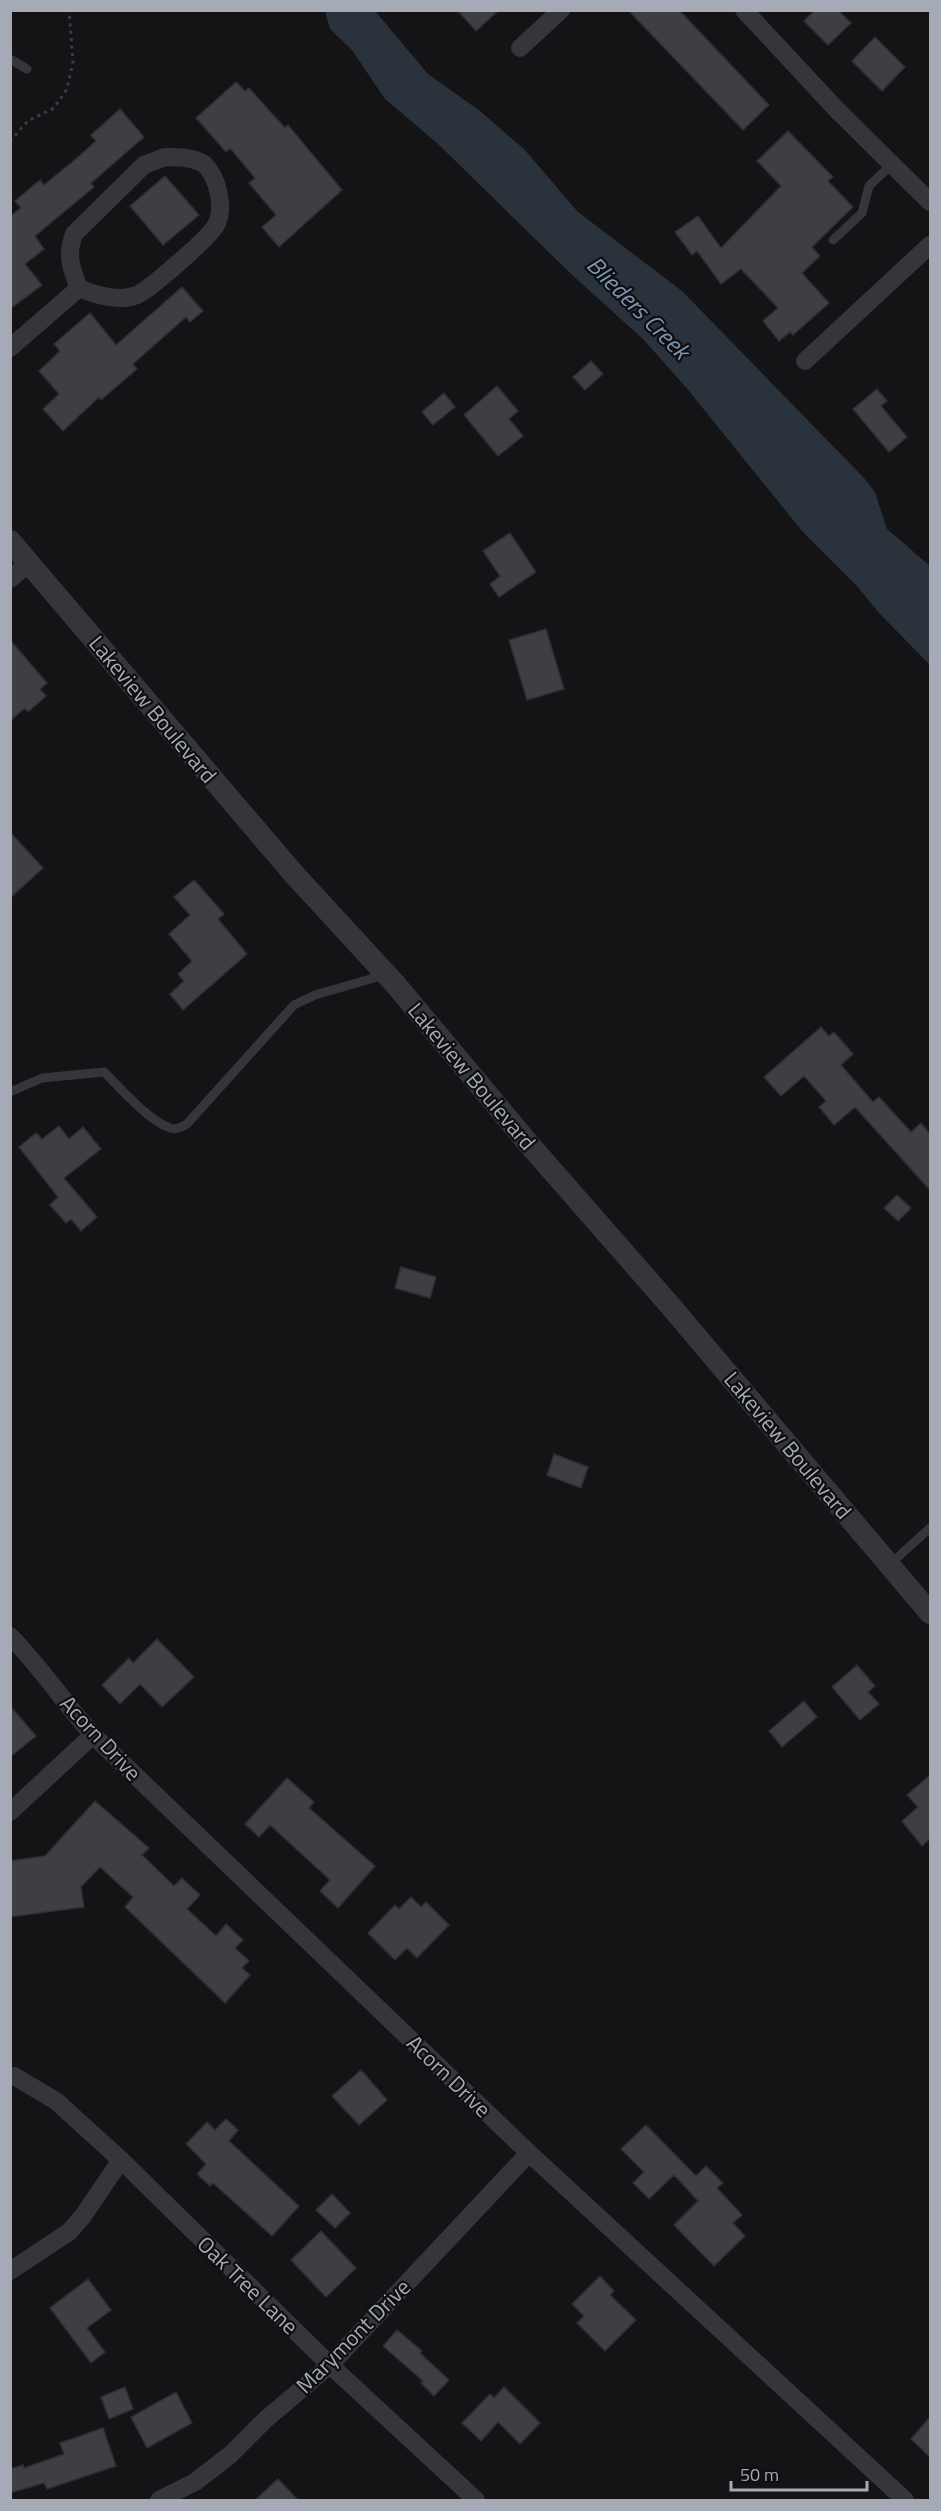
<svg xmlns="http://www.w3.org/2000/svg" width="941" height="2511" font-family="'Titillium Web',sans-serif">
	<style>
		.water { fill: #2a333b }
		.building { fill: #3e3f43; stroke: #2e2e33; stroke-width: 1.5 }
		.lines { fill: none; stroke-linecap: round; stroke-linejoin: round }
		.path { stroke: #3b3d43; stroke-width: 3; stroke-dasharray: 3 4.5; stroke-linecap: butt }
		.service { stroke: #35363c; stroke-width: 9 }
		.minor { stroke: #35363c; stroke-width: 18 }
		.tertiary { stroke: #35363c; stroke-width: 22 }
		.labels { text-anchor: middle; stroke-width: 4.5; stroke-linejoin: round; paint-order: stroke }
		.street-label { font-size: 22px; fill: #a5aab7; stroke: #0f0f11 }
		.water-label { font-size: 24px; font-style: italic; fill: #7a98b4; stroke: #0f0f11 }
	</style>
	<rect width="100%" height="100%" fill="#141416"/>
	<!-- water -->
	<path class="water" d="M325,11H375L428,74L480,111L524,149L578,212L682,291L864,478L875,492L887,529L930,566V665L879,613L856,585L802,531L689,391L644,340L569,272L437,143L385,99L352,50L330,29Z"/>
	<!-- building -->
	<path class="building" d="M457,10H499L476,31Z
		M628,10H679L769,105L743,130Z
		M815,10H838L851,23L828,45L804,21Z
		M875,37L905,67L882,91L852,61Z
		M236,82L245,91L249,88L285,128L288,125L342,190L279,247L262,227L276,215L249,183L255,178L230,148L226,152L196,118Z
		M120,109L144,137L91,183L94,187L35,236L44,249L25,264L42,285L10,309V216L21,208L15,201L40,180L44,185L77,158L96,141L91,135Z
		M788,131L833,177L828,181L853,207L812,247L820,256L802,273L829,303L793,335L790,332L779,341L763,321L778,308L741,269L721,284L697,251L692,255L675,232L698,216L721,248L781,186L757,161Z
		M165,176L199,215L163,245L130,206Z
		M182,287L203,311L190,322L186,317L133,364L137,369L101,400L99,397L63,431L43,409L59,394L39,371L60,351L54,344L90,313L116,345Z
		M591,361L603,374L585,390L573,377Z
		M497,386L518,411L509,419L523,436L498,456L464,415Z
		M877,389L887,401L881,406L907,437L889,452L853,409Z
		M444,393L455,407L433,425L422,412Z
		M510,533L536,572L499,597L490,584L500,576L483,551Z
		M546,629L564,689L527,700L509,640Z
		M10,640L47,683L40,689L46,696L28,712L25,708L10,721Z
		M10,832L43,868L10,898Z
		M194,880L224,914L218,919L247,954L183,1010L170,994L184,981L178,974L192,961L169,934L190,915L174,897Z
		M821,1027L829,1036L834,1032L853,1054L841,1065L873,1102L879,1097L911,1132L921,1123L930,1134V1190L855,1107L834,1125L819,1107L826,1101L804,1076L781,1096L764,1077Z
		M59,1126L69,1139L83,1127L101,1149L64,1178L97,1217L81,1231L71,1219L66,1223L50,1205L58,1197L19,1147L36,1133L42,1139Z
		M897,1195L911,1208L898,1221L884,1208Z
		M401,1267L436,1277L430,1298L395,1288Z
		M554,1454L588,1467L581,1488L547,1475Z
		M157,1639L194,1677L162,1707L140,1684L120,1704L102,1685L129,1658L133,1663Z
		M857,1665L875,1686L868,1692L879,1704L860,1720L832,1687Z
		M804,1701L817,1717L782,1747L769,1731Z
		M10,1706L36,1736L10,1757Z
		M930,1775V1839L922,1846L902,1821L918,1807L907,1795Z
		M287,1778L314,1802L309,1808L375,1866L338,1908L320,1891L330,1880L270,1825L259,1837L245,1824Z
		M95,1801L149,1848L142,1855L174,1886L182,1878L200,1895L187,1909L216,1936L226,1924L243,1940L235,1948L249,1961L242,1968L250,1975L225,2003L125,1907L133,1897L100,1867L81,1887L84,1907L10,1917V1861L45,1856Z
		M411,1897L421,1907L426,1902L449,1925L417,1958L407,1948L395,1960L368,1933L395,1905L399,1909Z
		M361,2070L387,2100L359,2125L332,2096Z
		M226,2119L238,2130L229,2141L299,2206L272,2236L213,2183L210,2186L197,2174L206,2164L186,2144L207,2122L215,2130Z
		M646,2125L696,2176L706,2166L723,2183L717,2188L742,2215L733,2223L745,2236L714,2266L674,2225L698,2201L674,2175L649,2199L633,2183L644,2172L621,2149Z
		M332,2194L350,2213L335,2228L316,2210Z
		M321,2231L356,2268L326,2297L291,2260Z
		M600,2276L614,2291L610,2295L636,2320L605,2351L577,2323L584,2316L572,2304Z
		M88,2279L111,2310L87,2328L105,2352L91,2363L50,2308Z
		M397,2330L422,2351L420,2353L449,2380L434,2396L421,2383L423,2381L383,2346Z
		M125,2387L133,2409L109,2419L101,2397Z
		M504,2387L540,2423L520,2444L498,2422L481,2441L462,2423L490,2394L494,2398Z
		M176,2392L192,2423L147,2448L131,2417Z
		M930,2417V2457L911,2439Z
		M103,2428L116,2466L47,2489L44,2483L10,2493V2469L23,2465L24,2468L64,2454L60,2443Z
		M278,2479L298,2500H255Z"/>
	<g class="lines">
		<!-- path -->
		<path class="path" d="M10,141L28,121L54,108L67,89L73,62L69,10"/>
		<!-- service -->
		<path class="service" d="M10,59L27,69
			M833,240L862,213L869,186L892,164
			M10,1092L42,1078L104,1072C121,1089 148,1120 170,1128C177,1130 181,1127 187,1124L294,1005L315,995L384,975
			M889,1565L930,1528"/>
		<!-- minor -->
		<path class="minor" d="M744,10L837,110L930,202
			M520,48L561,10
			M165,157C177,157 195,157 205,165C218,178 225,209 216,225C210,237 149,290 137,295C119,302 95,295 79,288C71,268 66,255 74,234L144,165Z
			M10,348L79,288
			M805,361L930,245
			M10,579L29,563
			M10,1636C41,1667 64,1703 93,1735L529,2153L905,2500
			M10,1812L93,1735
			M14,2076L56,2101L121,2160L330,2365L476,2500
			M10,2271L69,2232L83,2216L121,2160
			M159,2500L195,2482L230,2455L265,2420L330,2365L529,2153"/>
		<!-- tertiary -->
		<path class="tertiary" d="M10,541L293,873L396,985L528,1143L668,1303L930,1613"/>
	</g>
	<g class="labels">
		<!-- street labels -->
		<g class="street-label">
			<text transform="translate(153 709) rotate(50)" y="8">Lakeview Boulevard</text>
			<text transform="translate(472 1076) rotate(50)" y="8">Lakeview Boulevard</text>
			<text transform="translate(788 1445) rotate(50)" y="8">Lakeview Boulevard</text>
			<text transform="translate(101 1738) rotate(47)" y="8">Acorn Drive</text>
			<text transform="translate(449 2076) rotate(44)" y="8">Acorn Drive</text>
			<text transform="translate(248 2285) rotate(44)" y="8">Oak Tree Lane</text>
			<text transform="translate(353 2336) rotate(-45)" y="8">Marymont Drive</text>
		</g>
		<!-- water labels -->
		<g class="water-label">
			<text transform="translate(638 308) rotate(45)" y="8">Blieders Creek</text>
		</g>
	</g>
	<!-- border -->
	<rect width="941" height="2511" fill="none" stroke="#a5aab7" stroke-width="24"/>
	<!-- scale -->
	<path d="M731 2481v9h136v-9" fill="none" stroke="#a5aab7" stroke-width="3"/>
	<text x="740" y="2481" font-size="18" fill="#a5aab7" stroke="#0f0f11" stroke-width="4.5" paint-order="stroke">50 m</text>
</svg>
